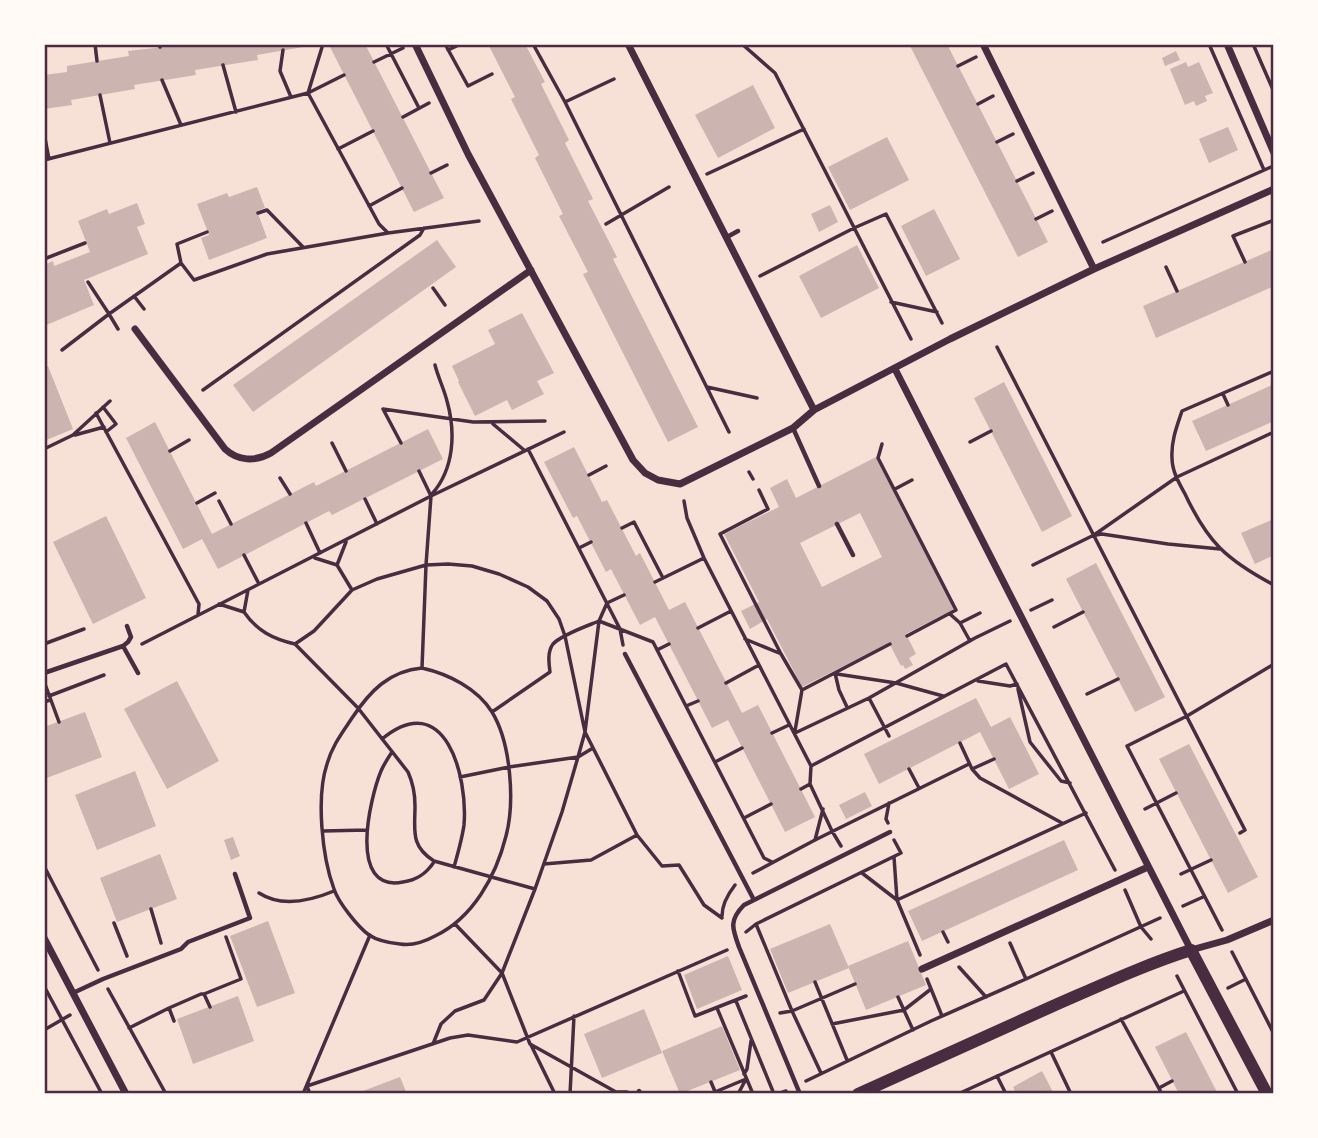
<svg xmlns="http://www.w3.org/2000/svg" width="1318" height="1138" font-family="Inter,sans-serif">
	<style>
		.building { fill: #ccb4b1; fill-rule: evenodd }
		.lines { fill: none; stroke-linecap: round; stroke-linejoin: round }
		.path { stroke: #4a2c40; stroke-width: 3.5 }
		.service { stroke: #4a2c40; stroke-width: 4.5 }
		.minor { stroke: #4a2c40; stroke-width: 7 }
		.tertiary { stroke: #4a2c40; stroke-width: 12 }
		.neatline { fill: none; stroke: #4a2c40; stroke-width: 2.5 }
	</style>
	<rect width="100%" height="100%" fill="#f7e1d7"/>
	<!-- building -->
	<path class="building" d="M190,44H315V45L257,55L258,60L195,70L196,75L134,85L135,89L71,100L72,105L44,109V75L67,72V66L129,56L128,51Z
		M332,44H365L444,198L414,212L329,45Z
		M488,44H525L545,82L541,84L569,140L565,143L593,199L588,201L617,257L613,259L698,427L668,442L583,274L588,272L559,216L563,214L535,158L539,155L511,99L515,97Z
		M909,44H947L1048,242L1018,257Z
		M1176,51L1180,60L1165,66L1162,58Z
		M1186,62L1188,67L1199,62L1213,93L1205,96L1207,101L1196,106L1194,101L1185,105L1170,69Z
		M753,85L775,128L718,158L695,115Z
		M1228,127L1238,150L1209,163L1199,139Z
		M887,137L909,180L850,210L828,167Z
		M257,187L265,208L257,211L267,238L209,260L201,238L209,235L197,204L227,193L229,197Z
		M137,203L145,224L137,227L148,254L84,280L94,305L44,326V265L53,261L54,266L90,252L78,221L107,209L109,214Z
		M830,205L838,222L819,232L811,214Z
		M934,209L960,259L926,276L901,226Z
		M437,240L456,267L253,412L233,385Z
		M857,245L879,288L821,318L799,276Z
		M1274,249V286L1156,338L1143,306Z
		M522,313L554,373L537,381L544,394L512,410L507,400L475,416L458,382L459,381L452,366L495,344L488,330Z
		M48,366L73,429L44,441V367Z
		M1004,382L1072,516L1042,532L974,398Z
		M1274,384V421L1206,451L1192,421Z
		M155,422L212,534L314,482L316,486L428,429L443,459L332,515L329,511L218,569L202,539L183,549L126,438Z
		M574,447L602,502L607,500L636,556L640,553L669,610L685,602L742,713L758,705L815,817L785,832L728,720L712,728L655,617L640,625L611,569L606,572L577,516L573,518L544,462Z
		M876,457L954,609L906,634L916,654L909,658L913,665L905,669L903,665L901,666L889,643L802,687L767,619L750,629L741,611L759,602L724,534L779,507L770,488L787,479L796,498ZM860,513L882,557L822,587L800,543Z
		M106,516L146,598L93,624L53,542Z
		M1274,519V555L1255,564L1241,533Z
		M1096,563L1165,697L1135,712L1066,579Z
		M177,681L219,761L167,789L124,709Z
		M976,698L991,727L1010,717L1039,774L1009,789L980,732L879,784L864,754Z
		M85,712L102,757L44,779V727Z
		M1189,744L1258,877L1228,893L1159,759Z
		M135,771L156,826L97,850L75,795Z
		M865,792L872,806L846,819L839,805Z
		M233,837L240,856L231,860L224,840Z
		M1064,840L1078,870L922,941L908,911Z
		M160,854L177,899L117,922L100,878Z
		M268,921L295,993L257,1007L230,936Z
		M830,924L849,968L788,993L770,949Z
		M908,941L926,985L866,1010L848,966Z
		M728,956L742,990L697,1009L684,975Z
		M238,996L254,1041L193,1064L177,1019Z
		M644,1009L662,1053L602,1078L584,1034Z
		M722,1026L740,1070L680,1094L662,1051Z
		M1186,1032L1218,1094H1179L1155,1047Z
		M1042,1071L1054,1094H1016L1013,1087Z
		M400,1077L407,1094H355Z"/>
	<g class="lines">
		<!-- path -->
		<path class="path" d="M95,44L97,61
			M159,44L160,47
			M323,44L308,93L379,224L388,233
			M386,44L419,108
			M445,44L468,86L492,74
			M533,44L565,102L729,432
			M742,44L775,73L911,339
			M1209,44L1264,170
			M1253,44L1274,92
			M283,50L280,71L291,97
			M448,50L461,44
			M374,62L403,48
			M223,65L236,112
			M958,66L976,57
			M162,80L181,125
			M100,95L110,143
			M565,102L614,79
			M978,104L993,96
			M403,117L429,103
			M44,133L49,159
			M997,142L1013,134
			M338,149L373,131
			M44,160L308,93L344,75
			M431,173L447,165
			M707,174L804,129
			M1017,181L1033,173
			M369,206L402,188
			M258,213L267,210L303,247
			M1036,219L1052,211
			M606,224L669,187
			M1103,242L1271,167
			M44,259L85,243
			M1245,262L1233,236L1274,220
			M181,263L177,244L207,232
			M1166,267L1177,291
			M760,276L854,228L886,214L942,323
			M88,282L109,314L181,263L194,280L267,254L388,233L479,221
			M433,288L445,305
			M134,296L144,309
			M891,302L937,312
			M997,347L1245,830L1240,833
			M62,350L109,314L118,329
			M1274,371L1182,411C1177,426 1171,441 1172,458C1172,471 1179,483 1185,494C1194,513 1205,533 1220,548C1234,562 1257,576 1274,585
			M707,387L757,398
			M203,390L420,235L424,228
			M1223,394L1228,405
			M103,407L116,424L106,432
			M383,409L473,422L545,421
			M383,409L401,443
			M96,413L199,604L198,615
			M493,424L524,450
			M75,435L104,427
			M970,442L991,431
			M332,443L346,471
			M882,444L878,458L956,610L907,636
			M44,449L73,435L110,401
			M528,449L620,629L623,645
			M170,451L189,440
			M419,471L431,496L426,565L422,668
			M749,472L753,479
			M589,475L606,466
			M280,478L290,494
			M895,489L912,480
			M759,490L768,509L720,534L781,654L802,690
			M432,494C454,469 456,433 447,401C444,389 438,377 435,365
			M365,499L377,524
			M219,501L231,524
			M684,501L687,518L704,558L811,766L810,784L832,831L841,846
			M197,503L215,493
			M306,523L320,553
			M622,528L634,522L663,578
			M1096,535L1102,534L1168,544L1220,549
			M579,548L591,542
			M244,555L259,584
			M315,558L337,565L346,542
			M337,565L352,590
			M1033,565L1094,535L1177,477L1274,432
			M655,582L704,558
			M219,604L244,612C257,631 273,639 295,644L314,631L352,590L377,579L426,565L448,564L472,566L499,574L528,587L547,601L559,619L565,636L585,732L637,835L662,866L679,865L704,905L722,918
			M1031,610L1052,600
			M244,612L248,590
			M950,614L960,623L970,641
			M960,623L980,613
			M1054,627L1083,612
			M698,628L731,611
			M745,639L779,653
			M44,644L84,629
			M142,644L431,496L564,432
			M295,644L358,708L408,772C413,783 415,794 415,806C415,830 410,846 434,861L535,889
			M657,650L669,644
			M422,668C448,674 477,688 492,712C511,743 515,802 506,836C496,876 473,918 435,936C424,942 412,946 400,944C390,943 378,941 369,935C358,927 338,902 334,889C322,857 316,797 327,764C332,746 342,733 352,718C370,691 389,671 422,668Z
			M835,673L839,690L847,707
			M837,674L896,683L943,696
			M978,681L1010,686L1017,684
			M726,683L759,665
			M45,684L59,722
			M1018,689L1030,742L1061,781L1070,783
			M1087,694L1118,679
			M49,696L104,675
			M869,698L889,736
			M44,702L50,700
			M686,706L698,701
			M492,712L550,672C549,664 547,652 553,644C561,635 587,626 599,621L607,603L624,595
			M795,731L802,690L890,644
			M772,733L789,725
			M795,733L869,698L975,638L1010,621
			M382,739C445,687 468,776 464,825C462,839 458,853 454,867
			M960,743L972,769L980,778L1062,823
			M392,752C388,758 384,764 381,771C370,798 347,893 403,882C417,880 426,874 434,862
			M715,762L742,748
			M811,766L1006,664L1115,870
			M909,769L919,788
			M972,769L994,759
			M460,777L509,767L578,757L585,732L599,621L653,642L764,858L772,862
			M801,789L810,784
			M1145,809L1176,793
			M744,818L771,804
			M888,823L886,819L889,803
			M323,831L367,830
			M815,840L823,809
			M894,857L897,900L920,955
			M544,864L591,860L637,835
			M44,866L98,970
			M753,873L815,840L969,764
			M862,873L897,900
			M1181,874L1211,860
			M1125,890L1141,927L1151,939
			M259,893C282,908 310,901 334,891
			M897,900L1086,813
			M1183,906L1203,897
			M151,909L161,943
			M722,916C722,905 728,894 735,885
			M114,923L127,956
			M455,924L502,973L530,1044L616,1092H627
			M756,924L792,1011L821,1073
			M1222,930L1127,746L1187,716L1274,664
			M746,932L756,924L901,853L894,840
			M943,932L948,942
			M1010,943L1026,979L1160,918
			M1232,952L1274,1034
			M959,967L986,997
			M678,971L695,1016L746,996
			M1177,976L1238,1094
			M927,979L942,1016
			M815,982L847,1060
			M44,986L102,1094
			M1228,988L1246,979
			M108,989L166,1094
			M204,994L241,979L226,937
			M898,997L913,1030
			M736,1001L774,1094
			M169,1008L201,994H204L210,1007
			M717,1008L753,1094
			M780,1013L792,1011L855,984
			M1121,1019L1162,1094
			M832,1024L904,1010L931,989
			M129,1028L169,1008L174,1021
			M44,1030L70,1015
			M433,1044L441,1024L455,1011L484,1000L502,973L535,889L562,812L578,757L593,748
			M531,1045L555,1094
			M1051,1052L1071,1094
			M744,1074L747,1069L751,1041
			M997,1076L1006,1094
			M806,1081L931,1021L1026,979
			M711,1082L716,1094
			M1159,1088L1172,1081
			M715,1092L746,1079
			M303,1094L370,935
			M310,1094L307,1086L450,1038L468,1035L517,1042L727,950
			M570,1094L574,1016
			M738,1094L745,1081
			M778,1094L786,1091
			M958,1094L1184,991"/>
		<!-- service -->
		<path class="service" d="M727,237L738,231
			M793,428L819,486
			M837,524L853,555
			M123,646L128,642L131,637L127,626
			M625,654L754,900
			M44,673L123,646L138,673
			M73,993L103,979L181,949L188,942L250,918L235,874
			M639,1091L641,1094
			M800,1094L739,947C732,928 729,920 744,905L890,832"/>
		<!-- minor -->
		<path class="minor" d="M415,44L468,154L633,460L645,473L658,480L680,484L793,428L814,410L950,339L1094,269L1274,189
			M628,44L814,410
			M983,44L1094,269
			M1227,44L1274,153
			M135,329L225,449C238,461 255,462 271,453L531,270
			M895,369L1191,950L1227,940L1274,920
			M44,938L126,1094
			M922,969L1148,867"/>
		<!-- tertiary -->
		<path class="tertiary" d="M858,1094C923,1064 988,1035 1053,1006C1099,986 1144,965 1191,950L1267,1094"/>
	</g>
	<!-- border -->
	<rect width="1318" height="1138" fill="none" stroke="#fffaf5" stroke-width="91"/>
	<rect x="46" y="46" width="1226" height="1046" class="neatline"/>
</svg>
